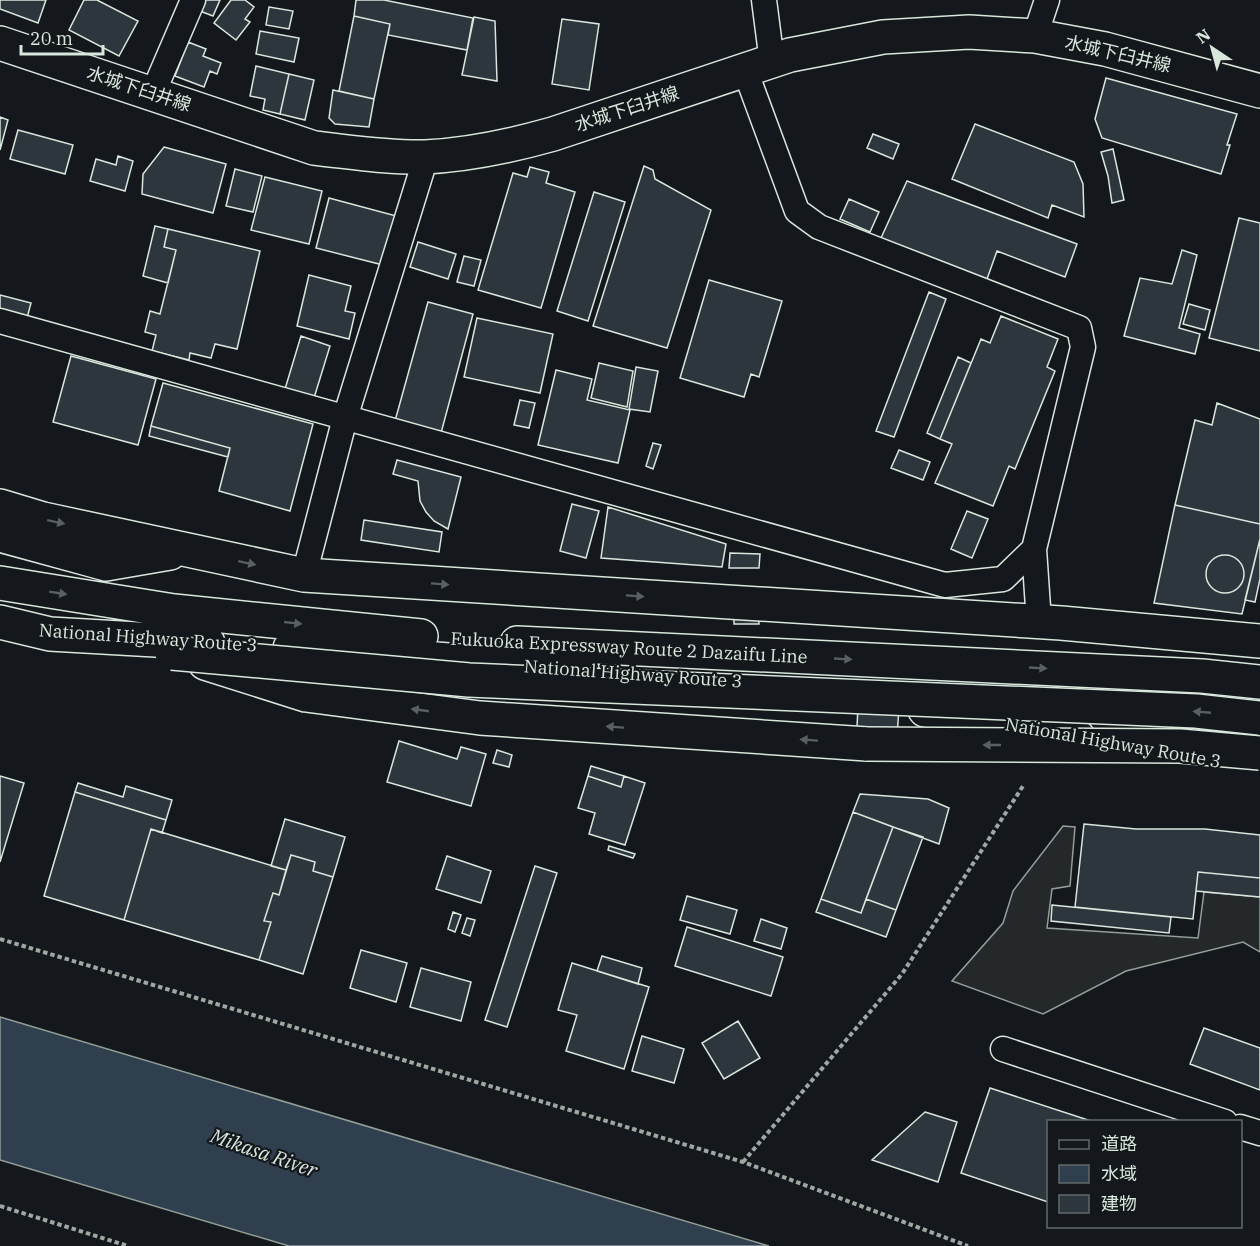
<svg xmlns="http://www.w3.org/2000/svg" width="1260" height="1246" font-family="'IBM Plex Serif','Noto Sans JP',serif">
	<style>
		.parking { fill: #24282b; stroke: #939e99; stroke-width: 1.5 }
		.water { fill: #2f3f4d; stroke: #939e99; stroke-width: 1.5 }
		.building { fill: #2c363c; stroke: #d8e6dc; stroke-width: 1.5 }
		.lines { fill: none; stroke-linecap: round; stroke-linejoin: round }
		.street-casing { stroke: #d8e6dc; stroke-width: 27 }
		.secondary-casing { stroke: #d8e6dc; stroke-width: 36 }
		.highway-casing { stroke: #d8e6dc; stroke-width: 36 }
		.path { stroke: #9da8a2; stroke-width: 4; stroke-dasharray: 4.5 3; stroke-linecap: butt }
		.street { stroke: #14181c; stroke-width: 24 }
		.secondary { stroke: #14181c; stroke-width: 33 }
		.highway { stroke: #14181c; stroke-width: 33 }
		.highway-bridge-casing { stroke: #d8e6dc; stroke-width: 36; stroke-linecap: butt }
		.highway-bridge { stroke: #14181c; stroke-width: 33 }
		.oneway { fill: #59605f }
		.labels { text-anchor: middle; stroke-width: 4.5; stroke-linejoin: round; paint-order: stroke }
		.street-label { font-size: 18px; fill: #d8e6dc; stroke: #14181c }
		.water-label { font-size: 20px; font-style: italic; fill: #d8e6dc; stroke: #14181c }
	</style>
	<rect width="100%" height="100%" fill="#14181c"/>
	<!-- parking -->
	<path class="parking" d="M1063,826L1075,827L1070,886L1052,889L1047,928L1198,938L1204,892L1260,897V952L1243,942L1126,971L1043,1014L952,981L1003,923L1013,891Z"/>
	<!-- water -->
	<path class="water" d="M0,1017L769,1246H289L0,1160Z"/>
	<!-- building -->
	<path class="building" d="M0,0H46L38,23L0,9Z
		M84,0H97L138,21L119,56L69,30Z
		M205,0H220L213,16L200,11Z
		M231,0H245L254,7L245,19L250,22L236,40L214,23Z
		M356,0H384L473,18L467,50L388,35L390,24L354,16Z
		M269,7L293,11L289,29L266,25Z
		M354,16L390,24L374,99L339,91Z
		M474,17L495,21L497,81L462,75Z
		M562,19L599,24L589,90L552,84Z
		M260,31L299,38L294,62L256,54Z
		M188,42L206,49L203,56L221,63L217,74L210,71L204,87L175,76Z
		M256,66L289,74L280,114L263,110L265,99L250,96Z
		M289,74L314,80L305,120L280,114Z
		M1106,78L1237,114L1227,145H1230L1221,174L1102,138L1095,119Z
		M333,90L374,99L369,127L335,124L329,118Z
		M0,117L8,120L0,150Z
		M975,124L1074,162L1083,184L1084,217L1052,205L1048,218L952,179Z
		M18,130L73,145L65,174L10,159Z
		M873,134L899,144L893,159L867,148Z
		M164,147L226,164L213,213L142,194L143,174Z
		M1113,149L1124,200L1112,203L1108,176L1101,152Z
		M118,156L133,161L125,191L90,181L96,159L116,165Z
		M644,166L653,170L655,179L711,210L667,348L593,326Z
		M530,167L549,172L546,183L575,192L541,308L478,290L513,173L527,177Z
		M235,169L262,176L253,212L226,206Z
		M265,177L322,191L309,244L251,230Z
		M907,181L1077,244L1065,277L997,251L987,279L881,238Z
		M594,192L625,202L588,321L557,311Z
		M329,198L400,217L387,266L316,248Z
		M849,199L879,212L870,232L840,219Z
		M1239,218L1260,223V351L1209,338Z
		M155,226L168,229L164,247L176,250L168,283L143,276Z
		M168,229L260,251L237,349L215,344L211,358L190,353L189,360L152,351L156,335L145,332L150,311L160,314L176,250L164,247Z
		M418,242L456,254L448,279L410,267Z
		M1182,250L1197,255L1179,328L1200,334L1195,354L1124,336L1140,278L1172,284Z
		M464,256L481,260L474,286L457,282Z
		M309,275L351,286L345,311L355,313L349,339L297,326Z
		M709,280L782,301L759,377L751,374L744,397L680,378Z
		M929,292L946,299L894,437L876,431Z
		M0,295L31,303L27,318L0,310Z
		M428,302L473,314L441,433L395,421Z
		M1189,304L1210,310L1205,330L1183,324Z
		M1001,316L1058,339L1047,367L1055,371L1015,469L1009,466L993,506L935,483L952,444L940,439L981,339L990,343Z
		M477,318L553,334L540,393L464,377Z
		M301,336L330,346L314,398L285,389Z
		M71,356L156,379L138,445L53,422Z
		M958,357L971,363L940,439L927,433Z
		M599,363L633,371L627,407L591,398Z
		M636,367L658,371L650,412L629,409Z
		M556,370L592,379L587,400L630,410L618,463L538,445Z
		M163,383L313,424L290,511L219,491L230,448L151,426Z
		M520,400L535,403L529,428L514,425Z
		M1217,403L1260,419V524L1175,505L1195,420L1212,425Z
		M151,426L230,448L228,457L149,436Z
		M653,443L661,445L653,469L646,466Z
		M899,450L930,462L923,480L891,468Z
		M397,460L461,477L448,529L434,521L426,512L420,501L418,481L393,474Z
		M572,504L599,511L586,558L560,551Z
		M1175,505L1260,524V539L1242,614L1154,603Z
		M608,507L726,544L722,567L601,558Z
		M967,511L988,519L972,558L951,549Z
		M364,520L442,532L439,552L361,540Z
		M1260,539V579L1255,602L1245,600Z
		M730,553L760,554L759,568H729Z
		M1206 574a19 19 0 1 1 38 0a19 19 0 1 1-38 0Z
		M734,607L758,608L759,624H734Z
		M858,706L899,708L896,750L856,748Z
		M399,741L457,759L461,747L486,754L471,806L387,782Z
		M497,750L512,755L509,767L493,763Z
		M591,766L624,776L621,787L588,776Z
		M0,776L24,783L0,862Z
		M588,776L621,787L624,776L645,783L625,845L589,834L595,813L578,808Z
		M78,783L123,797L126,786L172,800L166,820L75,792Z
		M75,792L166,820L162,833L151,829L124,920L44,896Z
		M860,794L928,799L949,808L939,844L853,812Z
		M853,812L893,827L861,913L821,899Z
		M285,819L345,837L333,877L313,871L315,862L291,855L286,870L271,866Z
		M1084,824L1136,829H1205L1260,835V878L1198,872L1193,919L1075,907Z
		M893,827L923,837L896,910L866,899Z
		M151,829L286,870L279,895L273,893L264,921L271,922L259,960L124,920Z
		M609,846L635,854L633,858L608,850Z
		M291,855L315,862L313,871L333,877L303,974L259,960L271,922L264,921L273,893L279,895Z
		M447,856L491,871L481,903L436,889Z
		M535,866L557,873L507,1027L485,1020Z
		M1198,872L1260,878V897L1196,891Z
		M687,896L737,910L730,934L680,920Z
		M821,899L861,913L866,899L896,910L886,937L816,912Z
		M1052,905L1171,917L1169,933L1051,921Z
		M453,912L461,915L455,932L448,929Z
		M467,918L475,920L470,936L462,933Z
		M761,919L787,928L781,949L754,941Z
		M687,927L783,957L771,996L675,966Z
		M361,950L407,963L396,1002L350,988Z
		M602,956L642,968L638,984L597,971Z
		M572,963L649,987L624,1069L566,1051L577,1015L558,1010Z
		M421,968L471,982L461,1021L410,1007Z
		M738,1021L760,1058L724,1079L702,1043Z
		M1204,1028L1260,1048V1090L1190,1064Z
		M642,1036L684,1049L674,1083L632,1071Z
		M990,1088L1091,1121L1048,1122V1202L961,1173Z
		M925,1112L957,1122L938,1182L872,1160Z"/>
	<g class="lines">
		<!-- street casing -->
		<g class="street-casing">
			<path id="street" d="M764,0L772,62
				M1035,36L1047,0
				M745,70L797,211L819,227L1079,328L1083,347L1034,549L1039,622
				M153,93L193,0
				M0,321L945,585L1003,579L1034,549
				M304,575L345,418L426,157
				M1003,1049L1225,1122
				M1240,1127L1260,1133"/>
		</g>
		<!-- secondary casing -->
		<g class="secondary-casing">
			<path id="secondary" d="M0,43L314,148C351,152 389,158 425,157C466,155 514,145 553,134L790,55L883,37L969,32L1035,36L1105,49L1260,91"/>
		</g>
		<!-- highway casing -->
		<g class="highway-casing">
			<path id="highway" d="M0,506L43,519L304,575L1061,623L1260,641
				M0,535L106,564L170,553
				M0,583L174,611L421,636
				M0,622L50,634L208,643
				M517,643L1202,676L1260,682
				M290,648L582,670
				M205,663L306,695L480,718L867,744
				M925,710L1078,737"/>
		</g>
		<!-- path -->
		<path class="path" d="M0,939L743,1162L968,1246
			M743,1162L902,974L1023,786
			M0,1206L128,1246"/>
		<!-- street -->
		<use href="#street" class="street"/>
		<!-- secondary -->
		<use href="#secondary" class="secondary"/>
		<!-- highway -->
		<use href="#highway" class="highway"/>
		<!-- highway-bridge casing -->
		<g class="highway-bridge-casing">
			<path id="highway-bridge" d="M172,653L469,680L1196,711L1260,718
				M867,744L1180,746L1260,753"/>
		</g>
		<!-- highway-bridge -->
		<use href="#highway-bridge" class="highway-bridge"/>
	</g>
	<!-- one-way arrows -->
	<defs><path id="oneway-solid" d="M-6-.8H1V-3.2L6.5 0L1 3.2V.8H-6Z" transform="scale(1.5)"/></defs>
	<g class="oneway">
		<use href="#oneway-solid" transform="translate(56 522) rotate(12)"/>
		<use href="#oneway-solid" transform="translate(247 563) rotate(12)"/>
		<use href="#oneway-solid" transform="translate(440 584) rotate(4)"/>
		<use href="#oneway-solid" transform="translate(58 593) rotate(9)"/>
		<use href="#oneway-solid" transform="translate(635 596) rotate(4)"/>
		<use href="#oneway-solid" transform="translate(293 623) rotate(6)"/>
		<use href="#oneway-solid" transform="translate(843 659) rotate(3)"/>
		<use href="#oneway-solid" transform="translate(1038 668) rotate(3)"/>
		<use href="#oneway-solid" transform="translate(420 710) rotate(-172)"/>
		<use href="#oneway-solid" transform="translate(1202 712) rotate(-175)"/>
		<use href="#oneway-solid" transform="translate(615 727) rotate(-176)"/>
		<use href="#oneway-solid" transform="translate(809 740) rotate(-176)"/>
		<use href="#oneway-solid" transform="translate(992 745) rotate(-180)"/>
	</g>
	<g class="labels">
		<!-- street labels -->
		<g class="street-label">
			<text transform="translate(1118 54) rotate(13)" y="6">水城下臼井線</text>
			<text transform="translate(139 89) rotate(18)" y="6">水城下臼井線</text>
			<text transform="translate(627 109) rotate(-18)" y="6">水城下臼井線</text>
			<text transform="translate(148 638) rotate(4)" y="6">National Highway Route 3</text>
			<text transform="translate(629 648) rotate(3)" y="6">Fukuoka Expressway Route 2 Dazaifu Line</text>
			<text transform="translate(633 674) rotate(4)" y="6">National Highway Route 3</text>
			<text transform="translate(1113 743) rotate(10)" y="6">National Highway Route 3</text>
		</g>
		<!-- water labels -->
		<g class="water-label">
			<text transform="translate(264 1153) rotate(19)" y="7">Mikasa River</text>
		</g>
	</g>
	<!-- legend -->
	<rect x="1047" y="1120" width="195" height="108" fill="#14181c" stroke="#626a69" stroke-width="1.5"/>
	<rect x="1059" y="1140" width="30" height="9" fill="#14181c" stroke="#626a69" stroke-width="1.5"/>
	<text x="1101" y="1150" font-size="18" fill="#d8e6dc">道路</text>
	<rect x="1059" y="1165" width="30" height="18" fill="#2f3f4d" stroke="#626a69" stroke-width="1.5"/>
	<text x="1101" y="1180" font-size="18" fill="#d8e6dc">水域</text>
	<rect x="1059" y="1195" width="30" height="18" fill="#2c363c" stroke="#626a69" stroke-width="1.5"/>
	<text x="1101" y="1210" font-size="18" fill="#d8e6dc">建物</text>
	<!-- north arrow -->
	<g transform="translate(1212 48) rotate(324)" stroke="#14181c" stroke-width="4.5" paint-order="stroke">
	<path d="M0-4.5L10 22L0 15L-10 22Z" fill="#d8e6dc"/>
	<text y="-9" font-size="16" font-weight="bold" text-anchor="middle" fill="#d8e6dc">N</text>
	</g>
	<!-- scale -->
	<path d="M21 45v9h82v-9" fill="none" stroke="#d8e6dc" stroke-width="3"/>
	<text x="30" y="45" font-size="18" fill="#d8e6dc" stroke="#14181c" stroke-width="4.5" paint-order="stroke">20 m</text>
</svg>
